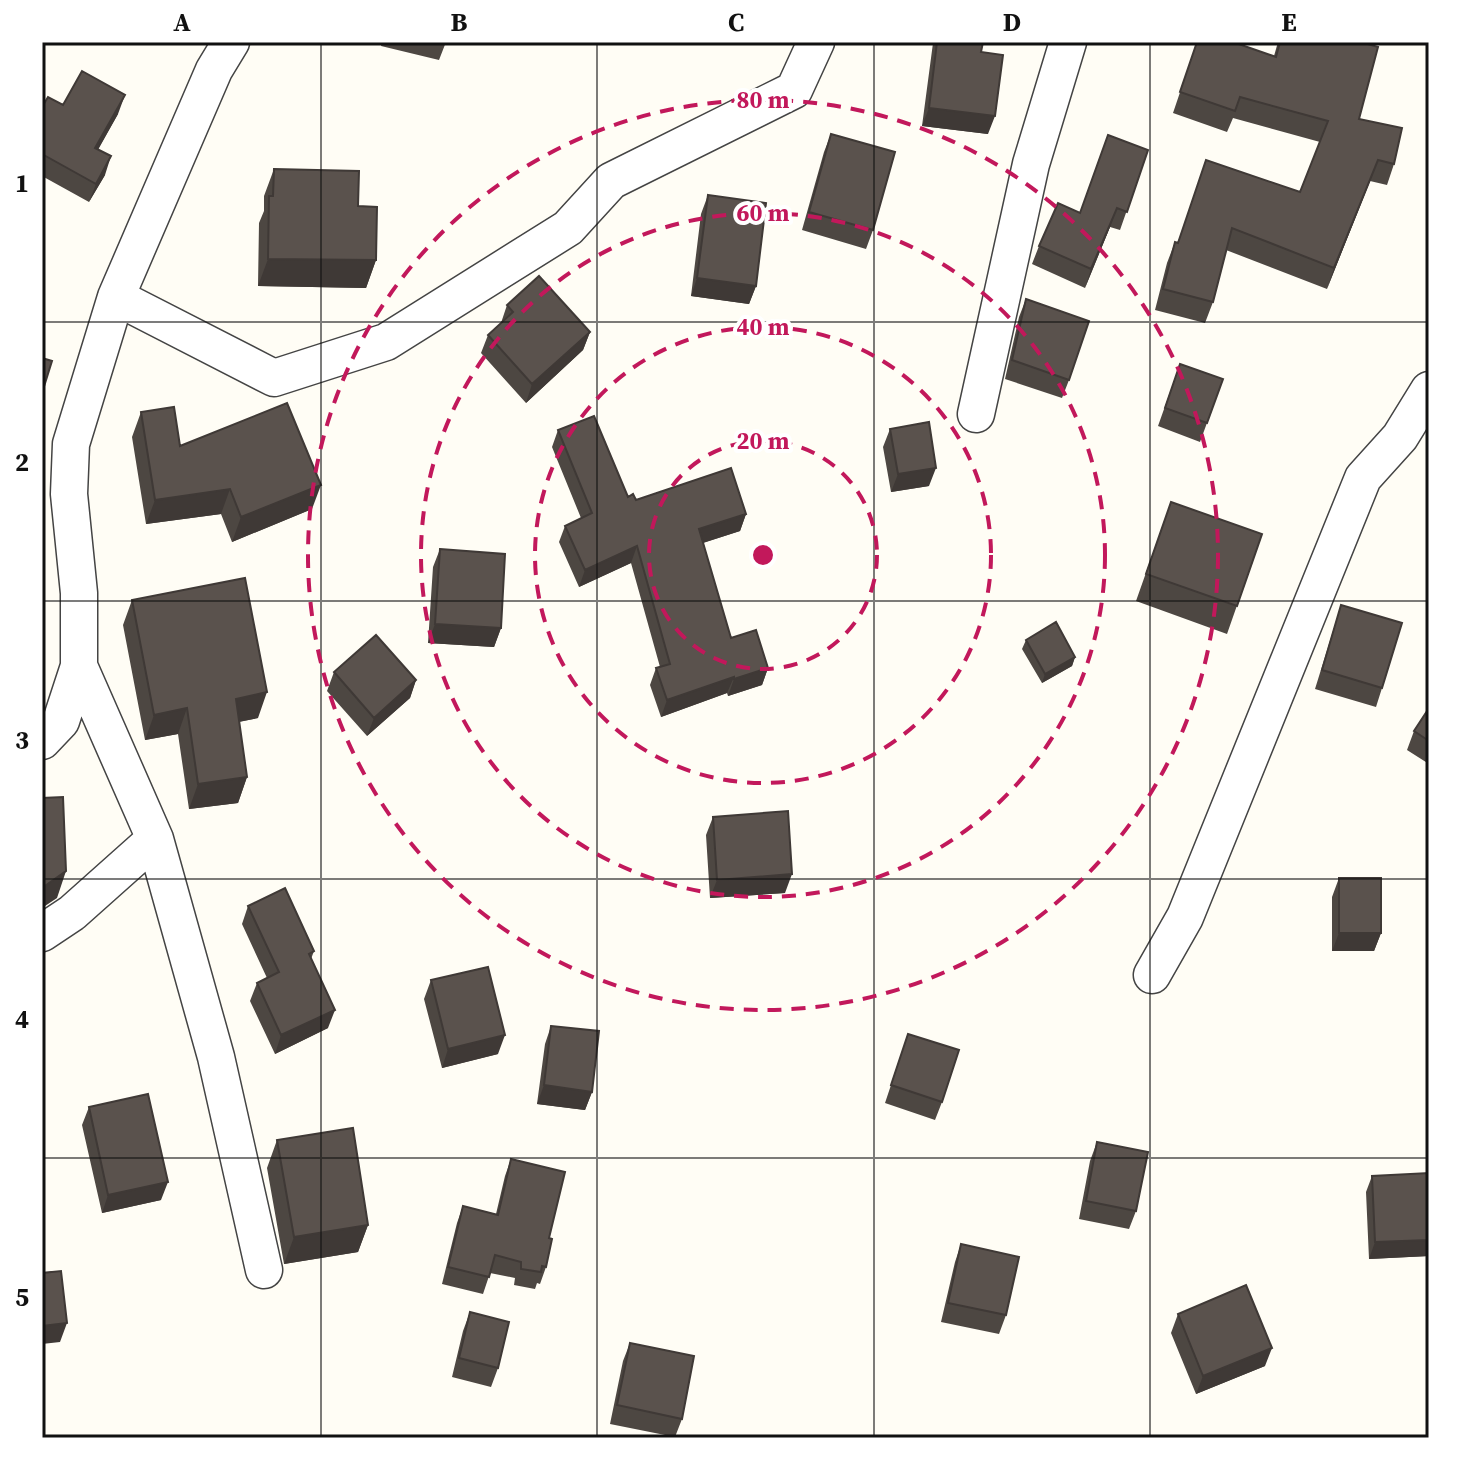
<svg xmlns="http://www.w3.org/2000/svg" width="1471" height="1480" font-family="'Source Serif 4',serif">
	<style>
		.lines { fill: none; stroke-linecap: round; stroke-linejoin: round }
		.minor-casing { stroke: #444; stroke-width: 39 }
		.minor { stroke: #fff; stroke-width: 36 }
		.wall { fill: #4d4742 }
		.shaded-wall { fill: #3f3936 }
		.building { fill: #5a524d; stroke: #3f3936; stroke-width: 2 }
		.grid { fill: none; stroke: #111; stroke-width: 2; stroke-opacity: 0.55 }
		.ring { fill: none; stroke: #c2185b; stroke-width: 4; stroke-dasharray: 14 10 }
		.centre { fill: #c2185b; stroke: #fff; stroke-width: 4 }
		.ring-label { font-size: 24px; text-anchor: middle; font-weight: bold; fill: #c2185b; stroke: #fff; stroke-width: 8; stroke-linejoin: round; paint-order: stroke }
		.neatline { fill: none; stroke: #111; stroke-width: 3 }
		.grid-label { font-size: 26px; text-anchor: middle; font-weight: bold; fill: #111 }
	</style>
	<rect width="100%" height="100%" fill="#fffdf5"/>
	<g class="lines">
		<!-- minor casing -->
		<g class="minor-casing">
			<path id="minor" d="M116,297L274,378L386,342L568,228L611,181L794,90L816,42
				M976,414L1031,164L1068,42
				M79,666L155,839L216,1057L264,1270
				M42,741L61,721L79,666V593L69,494L71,444L116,297L214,70L231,42
				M42,933L72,913L155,839
				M1152,975L1185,917L1363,478L1400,437L1429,390"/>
		</g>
		<!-- minor -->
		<use href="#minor" class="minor"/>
	</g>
	<!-- wall -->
	<path class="wall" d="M382,42H446L439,60L381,46Z
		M924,42H983L981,52L988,134L922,126L933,43Z
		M1197,42L1274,56L1278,42H1361L1359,119L1394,164L1387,185L1370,181L1327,289L1226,250L1213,302L1205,323L1155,310L1167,263L1175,242L1178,243L1206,160L1300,192L1320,142L1233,118L1227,132L1173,113Z
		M63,105L118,114L98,149L105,175L89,202L42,176V107Z
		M831,134L873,230L866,249L802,230L824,152Z
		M1148,150L1120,230L1110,227L1085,288L1032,264L1039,246L1080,213Z
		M274,169L358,206L376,260L366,288L258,286L259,223L264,211V196Z
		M708,195L756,286L749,304L691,296L701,214Z
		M1026,299L1069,380L1062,398L1005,379L1019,317Z
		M507,305L590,332L583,350L526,403L481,353L488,335L501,323Z
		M1180,364L1223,379L1200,442L1158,426Z
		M141,412L180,446L312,509L232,542L221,514L146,524L132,437Z
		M890,429L929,486L891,492L883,447Z
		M558,430L628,497L636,500L746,514L740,531L703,543L731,638L768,668L762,685L728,696L727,693L661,717L650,685L656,668L660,667L631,563L579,587L559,542L565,526L581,518L552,447Z
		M1171,502L1262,534L1227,634L1136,601Z
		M440,549L501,628L494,647L428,643L433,567Z
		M132,600L258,718L239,722L247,777L238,803L189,809L178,734L145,740L123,625Z
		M1341,605L1382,688L1376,707L1315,689Z
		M1026,640L1075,657L1072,666L1042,683L1022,649Z
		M334,672L416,680L410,698L367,736L327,691Z
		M1429,708V764L1407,750L1414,731Z
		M713,817L785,893L710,898L706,835Z
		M1339,878L1381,933L1374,951H1332V897Z
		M248,906L314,951L311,959L328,1028L275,1054L250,1001L257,983L267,978L242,924Z
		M431,980L498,1054L442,1068L424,999Z
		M551,1026L592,1092L585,1110L537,1104L545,1044Z
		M908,1034L942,1102L935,1120L885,1103Z
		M89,1107L161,1200L102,1213L82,1125Z
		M277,1140L368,1225L358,1252L284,1264L267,1168Z
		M1097,1142L1136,1211L1129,1229L1079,1219L1090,1161Z
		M511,1159L549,1238L546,1267L540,1284L537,1283L535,1289L514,1285L515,1278L490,1273L483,1294L442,1284L457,1223L463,1206L496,1214L505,1176Z
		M1429,1173V1256L1369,1259L1366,1192L1372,1176Z
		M961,1244L1006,1315L999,1334L941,1322L955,1262Z
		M470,1312L498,1368L491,1387L452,1377L463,1331Z
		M1178,1314L1265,1366L1196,1394L1171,1333Z
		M630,1343L682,1419L675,1437L610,1424L623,1361Z"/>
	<!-- shaded-wall -->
	<path class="shaded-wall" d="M125,95L118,114L89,166L95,148Z
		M929,108L995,116L988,134L922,126Z
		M111,156L105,175L89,202L96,184Z
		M1378,160L1370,181L1327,289L1334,268Z
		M1117,208L1110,227L1085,288L1091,269Z
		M268,259L376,260L366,288L258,286Z
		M697,278L756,286L749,304L691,296Z
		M590,332L583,350L526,403L532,384Z
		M936,468L929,486L891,492L898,474Z
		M321,485L312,509L232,542L241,517Z
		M230,489L221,514L146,524L155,500Z
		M746,514L740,531L693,546L699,529Z
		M637,546L631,563L579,587L585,570Z
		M435,624L501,628L494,647L428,643Z
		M1075,657L1072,666L1042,683L1045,674Z
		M768,668L762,685L728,696L734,679Z
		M734,677L727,693L661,717L667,700Z
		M416,680L410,698L367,736L374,718Z
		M267,692L258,718L227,724L236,699Z
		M187,708L178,734L145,740L154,715Z
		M247,777L238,803L189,809L198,784Z
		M66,871L57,898L42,908V888Z
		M792,874L785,893L710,898L717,880Z
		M1339,933H1381L1374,951H1332Z
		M335,1010L328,1028L275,1054L281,1035Z
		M505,1035L498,1054L442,1068L448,1049Z
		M544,1085L592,1092L585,1110L537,1104Z
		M168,1182L161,1200L102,1213L108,1195Z
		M368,1225L358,1252L284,1264L294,1237Z
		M1429,1240V1256L1369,1259L1375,1242Z
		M67,1323L60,1342L42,1344V1326Z
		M1272,1348L1265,1366L1196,1394L1203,1376Z"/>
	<!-- building -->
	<path class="building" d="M937,42H983L981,52L1003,55L995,116L929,108Z
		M1197,42H1233L1276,57L1280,42H1361L1378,47L1359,119L1402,128L1394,164L1378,160L1334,268L1232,228L1213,302L1163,289L1175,242L1178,243L1206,160L1300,192L1328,121L1240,97L1235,111L1180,92Z
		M82,71L125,95L95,148L111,156L96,184L42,154V107L48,97L63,105Z
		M831,134L895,152L873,230L809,212Z
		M1108,135L1148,150L1127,212L1117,208L1091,269L1039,246L1058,203L1080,213Z
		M274,169L359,171L358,206L377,207L376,260L268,259L269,196H273Z
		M708,195L766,203L756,286L697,278Z
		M539,276L590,332L532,384L488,335L513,312L507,305Z
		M1026,299L1089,321L1069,380L1012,360Z
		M42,358L52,361L42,393Z
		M1180,364L1223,379L1207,423L1165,408Z
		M287,403L321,485L241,517L230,489L155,500L141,412L174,407L180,446Z
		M594,416L628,497L633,494L636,500L731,468L746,514L699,529L731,638L756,630L768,668L734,679V677L667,700L656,668L670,664L637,546L585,570L565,526L592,513L558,430Z
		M929,422L936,468L898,474L890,429Z
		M1171,502L1262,534L1237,606L1146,574Z
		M440,549L505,554L501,628L435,624Z
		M245,578L267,692L236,699L247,777L198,784L187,708L154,715L132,600Z
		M1341,605L1402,623L1382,688L1322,670Z
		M1056,622L1075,657L1045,674L1026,640Z
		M376,635L416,680L374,718L334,672Z
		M1429,708V741L1414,731Z
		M63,797L66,871L42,888V798Z
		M788,811L792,874L717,880L713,817Z
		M1339,878H1381V933H1339Z
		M285,888L314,951L309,954L335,1010L281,1035L257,983L279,972L248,906Z
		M488,967L505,1035L448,1049L431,980Z
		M551,1026L599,1031L592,1092L544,1085Z
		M908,1034L959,1050L942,1102L891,1085Z
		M148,1094L168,1182L108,1195L89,1107Z
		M353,1128L368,1225L294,1237L277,1140Z
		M1097,1142L1148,1152L1136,1211L1086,1201Z
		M511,1159L565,1172L549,1238L552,1239L546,1267L542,1266L541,1272L521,1269V1262L495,1255L489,1277L448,1267L463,1206L498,1215Z
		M1429,1173V1240L1375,1242L1372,1176Z
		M961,1244L1019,1257L1006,1315L948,1303Z
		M61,1271L67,1323L42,1326V1273Z
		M1246,1285L1272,1348L1203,1376L1178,1314Z
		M470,1312L509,1322L498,1368L459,1358Z
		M630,1343L694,1356L682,1419L617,1405Z"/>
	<!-- grid -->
	<path class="grid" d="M321,42V1438M597,42V1438M874,42V1438M1150,42V1438M42,322H1429M42,601H1429M42,879H1429M42,1158H1429"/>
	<!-- distance rings -->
	<g class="ring">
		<circle cx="763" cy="555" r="114"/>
		<circle cx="763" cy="555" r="228"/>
		<circle cx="763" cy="555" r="342"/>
		<circle cx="763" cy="555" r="455"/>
	</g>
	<circle cx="763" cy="555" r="12" class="centre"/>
	<g class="ring-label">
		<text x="763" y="108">80 m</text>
		<text x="763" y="221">60 m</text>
		<text x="763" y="335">40 m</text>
		<text x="763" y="449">20 m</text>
	</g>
	<!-- border -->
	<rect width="1471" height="1480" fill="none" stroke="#ffffff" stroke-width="88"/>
	<rect x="44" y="44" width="1383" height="1392" class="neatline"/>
	<g class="grid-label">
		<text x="182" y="31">A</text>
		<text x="459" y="31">B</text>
		<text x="736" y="31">C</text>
		<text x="1012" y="31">D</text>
		<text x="1289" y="31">E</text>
		<text x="22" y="192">1</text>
		<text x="22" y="471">2</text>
		<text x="22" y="749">3</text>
		<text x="22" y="1028">4</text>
		<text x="22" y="1306">5</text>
	</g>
</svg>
